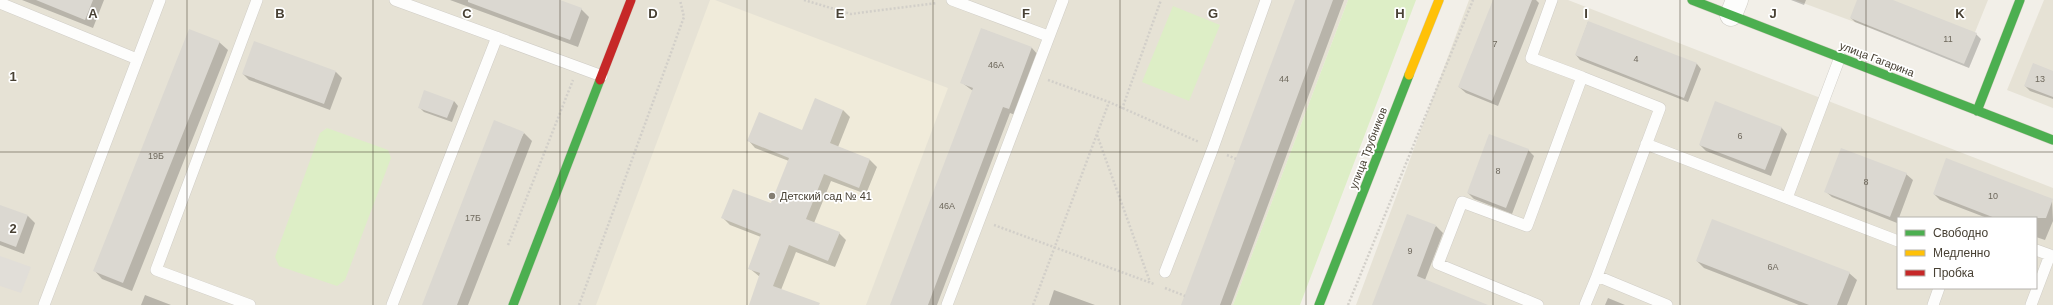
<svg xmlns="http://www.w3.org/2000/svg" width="2053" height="305" font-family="Helvetica,sans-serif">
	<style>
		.residential { fill: #e6e2d5; fill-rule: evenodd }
		.education { fill: #f0ebda }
		.green { fill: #ddeec6 }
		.parking { fill: #e1ded8 }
		.shadow { fill: #0003 }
		.building { fill: #dbd8d1 }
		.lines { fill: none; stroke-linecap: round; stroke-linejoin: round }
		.lane-casing { stroke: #d0cdc6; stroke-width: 12 }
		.street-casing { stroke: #d0cdc6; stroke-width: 23 }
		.fast-casing { stroke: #d1cdbf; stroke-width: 10 }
		.slow-casing { stroke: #d1cdbf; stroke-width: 10 }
		.jam-casing { stroke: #d1cdbf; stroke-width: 10 }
		.path { stroke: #d2cfc9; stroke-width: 2.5; stroke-dasharray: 2 2; stroke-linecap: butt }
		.lane { stroke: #fdfdfc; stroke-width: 11 }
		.street { stroke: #fdfdfc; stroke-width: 22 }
		.fast { stroke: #4caf50; stroke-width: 9 }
		.slow { stroke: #ffc107; stroke-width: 9 }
		.jam { stroke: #c62828; stroke-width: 9 }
		.grid { fill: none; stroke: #484134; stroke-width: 1; stroke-opacity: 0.55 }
		.poi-dot { fill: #847e73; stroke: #fff; stroke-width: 1.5 }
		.labels { text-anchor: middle; stroke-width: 3.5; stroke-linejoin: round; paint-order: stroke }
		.number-label { font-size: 9px; fill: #6e685c }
		.street-label { font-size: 11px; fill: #484134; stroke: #fff }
		.poi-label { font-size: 11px; fill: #484134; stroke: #fff; text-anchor: start }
		.grid-label { font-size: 13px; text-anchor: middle; font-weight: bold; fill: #484134; stroke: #fff; stroke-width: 3.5; stroke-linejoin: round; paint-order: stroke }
	</style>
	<rect width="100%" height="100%" fill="#f2efe8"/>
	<!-- residential -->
	<path class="residential" d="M0,0H1348L1233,305H0Z
		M1469,0H1568L2053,188V305H1356ZM1898,218H2036V288H1898Z
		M1795,0H1988L1963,62Z
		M2044,0H2053V108L2007,90Z"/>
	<!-- education -->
	<path class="education" d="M710,0H715L948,88L866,305H596Z"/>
	<!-- green -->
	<path class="green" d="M1348,0H1416L1300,305H1233Z
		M1173,6L1220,25L1189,101L1142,82Z
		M327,128L388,150L391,158L345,280L337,286L279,266L275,257L320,133Z"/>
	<!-- parking -->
	<path class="parking" d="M0,256L31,267L21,293L0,286Z"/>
	<!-- shadow -->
	<path class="shadow" d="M22,0H104L93,28Z
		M450,0H557L581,9L589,17L578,47Z
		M1296,0H1344L1231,305H1182Z
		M1494,0H1536L1539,3L1498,106L1466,93L1459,87Z
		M1791,0H1806L1804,5Z
		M1858,0H1890L1976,34L1981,39L1969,68L1855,22L1851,18Z
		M1588,22L1697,64L1701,69L1688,102L1580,60L1576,55Z
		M982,29L1032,48L1038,55L1015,115L1010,113L937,305H891L973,91L961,82Z
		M219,42L228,50L132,291L102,279L94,270Z
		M336,72L342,78L330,110L249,80L243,74Z
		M2053,72V99L2030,91L2025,86Z
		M454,101L458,106L452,122L424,112L419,107Z
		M843,110L850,117L838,147L870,160L877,167L866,194L831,181L814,223L839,233L846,240L835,267L796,252L781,290L799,305H750L760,277L749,268L761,237L730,225L723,218L772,205L789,161L755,148L749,141L803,131Z
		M1781,127L1787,134L1771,176L1706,151L1700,145Z
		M524,133L532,141L468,305H423Z
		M1528,150L1534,156L1512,214L1474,199L1468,193Z
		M1906,174L1913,180L1897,223L1832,197L1825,191Z
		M1934,194L2052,200L2053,221L2045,240L2036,237V218H1987L1940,200Z
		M0,206L28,216L35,223L24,254L0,245Z
		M1436,226L1443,233L1425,280L1479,305H1375Z
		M1697,261L1849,273L1857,280L1847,305H1799L1704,268Z
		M1054,290L1095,305H1049Z
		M145,295L171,305H141Z
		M1608,298L1625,305H1605Z"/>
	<!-- building -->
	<path class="building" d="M36,0H93L85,20Z
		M468,0H560L582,8L570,40L468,2Z
		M1295,0H1333L1220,305H1181Z
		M1493,0H1532L1492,101L1458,87Z
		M1857,0H1893L1977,33L1964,64L1850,18Z
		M1588,21L1697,63L1684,98L1575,55Z
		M981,28L1032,47L1009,109L1003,107L928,305H890L973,88L960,83Z
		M189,29L220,41L123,283L93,271Z
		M254,41L336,71L324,104L242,74Z
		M2033,63L2053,71V97L2024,86Z
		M424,90L454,101L447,118L418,108Z
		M815,98L843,110L830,143L870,159L859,188L824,174L806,219L840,232L828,261L789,245L773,286L820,303L819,305H749L760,273L748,269L761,234L721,218L733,189L771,203L789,158L747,141L759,112L802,130Z
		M1715,101L1782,127L1765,170L1699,145Z
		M494,120L524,132L457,305H422Z
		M1489,134L1529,149L1506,208L1467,193Z
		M1841,148L1907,173L1890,217L1824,192Z
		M1946,158L2053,199L2046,218H1995L1933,194Z
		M0,205L28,215L16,247L0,241Z
		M1407,214L1436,225L1417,276L1488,305H1372Z
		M1712,219L1850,272L1837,305H1809L1696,261Z"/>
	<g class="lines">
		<!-- lane casing -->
		<g class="lane-casing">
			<path id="lane" d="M395,0L602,76
				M952,0L1048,36
				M0,3L137,59
				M1582,77L1660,108L1597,276
				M1646,144L1898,241
				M1787,198L1840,57
				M1165,272L1213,148L1266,0
				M44,305L160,0
				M250,305L156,270L257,0
				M392,305L497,37
				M947,305L1063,0
				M1538,305L1438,264L1462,202L1527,226L1582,77L1531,58L1552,0
				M1585,305L1597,276L1667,305
				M1933,305L1939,288
				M2031,305L2050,255L2036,250"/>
		</g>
		<!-- street casing -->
		<g class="street-casing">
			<path id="street" d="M1731,15L1737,0"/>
		</g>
		<!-- fast casing -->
		<g class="fast-casing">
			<path id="fast" d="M1692,0L2053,140
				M1977,111L2020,0
				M513,305L600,80
				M1319,305L1409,75"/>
		</g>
		<!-- slow casing -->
		<g class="slow-casing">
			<path id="slow" d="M1409,75L1439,0"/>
		</g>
		<!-- jam casing -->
		<g class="jam-casing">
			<path id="jam" d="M600,80L631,0"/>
		</g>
		<!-- path -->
		<path class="path" d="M804,0L851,14L937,3
			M1048,80L1109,102L1199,142
			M1122,109L1161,0
			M1097,135L1150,282
			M1227,155L1236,159
			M994,225L1154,284
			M508,245L573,80
			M1165,288L1185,296
			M579,305L684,17L680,0
			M1033,305L1109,102
			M1348,305L1473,0"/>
		<!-- lane -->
		<use href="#lane" class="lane"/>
		<!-- street -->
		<use href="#street" class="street"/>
		<!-- fast -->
		<use href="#fast" class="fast"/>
		<!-- slow -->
		<use href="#slow" class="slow"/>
		<!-- jam -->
		<use href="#jam" class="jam"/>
	</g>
	<!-- grid -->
	<path class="grid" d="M187,0V305M373,0V305M560,0V305M747,0V305M933,0V305M1120,0V305M1306,0V305M1493,0V305M1680,0V305M1866,0V305M0,152H2053"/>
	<!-- markers -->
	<circle class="poi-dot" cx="772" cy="196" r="4"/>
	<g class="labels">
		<!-- number labels -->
		<g class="number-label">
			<text x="1948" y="42">11</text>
			<text x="1495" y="47">7</text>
			<text x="1636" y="62">4</text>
			<text x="996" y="68">46А</text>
			<text x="1284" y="82">44</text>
			<text x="2040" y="82">13</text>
			<text x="1740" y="139">6</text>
			<text x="156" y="159">19Б</text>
			<text x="1498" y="174">8</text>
			<text x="1866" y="185">8</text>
			<text x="1993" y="199">10</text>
			<text x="947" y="209">46А</text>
			<text x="473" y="221">17Б</text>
			<text x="1410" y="254">9</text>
			<text x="1773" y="270">6А</text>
		</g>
		<!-- street labels -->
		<g class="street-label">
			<text transform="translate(1877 59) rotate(21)" y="4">улица Гагарина</text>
			<text transform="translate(1368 148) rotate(-69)" y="4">улица Трубников</text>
		</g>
		<!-- poi labels -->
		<g class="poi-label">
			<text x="780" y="200">Детский сад № 41</text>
		</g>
	</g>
	<g class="grid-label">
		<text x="93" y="18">A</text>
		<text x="280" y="18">B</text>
		<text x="467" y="18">C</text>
		<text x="653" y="18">D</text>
		<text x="840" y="18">E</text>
		<text x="1026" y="18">F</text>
		<text x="1213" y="18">G</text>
		<text x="1400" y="18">H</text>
		<text x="1586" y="18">I</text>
		<text x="1773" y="18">J</text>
		<text x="1960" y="18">K</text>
		<text x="13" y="81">1</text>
		<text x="13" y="233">2</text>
	</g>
	<!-- legend -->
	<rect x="1897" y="217" width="140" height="72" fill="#ffffff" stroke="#b6b3ae"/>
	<rect x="1905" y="230" width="20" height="6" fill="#4caf50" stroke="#b6b3ae"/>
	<text x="1933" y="237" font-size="12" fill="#484134">Свободно</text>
	<rect x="1905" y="250" width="20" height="6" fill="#ffc107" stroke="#b6b3ae"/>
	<text x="1933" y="257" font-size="12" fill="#484134">Медленно</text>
	<rect x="1905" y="270" width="20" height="6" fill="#c62828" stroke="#b6b3ae"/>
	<text x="1933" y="277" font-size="12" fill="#484134">Пробка</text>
</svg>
